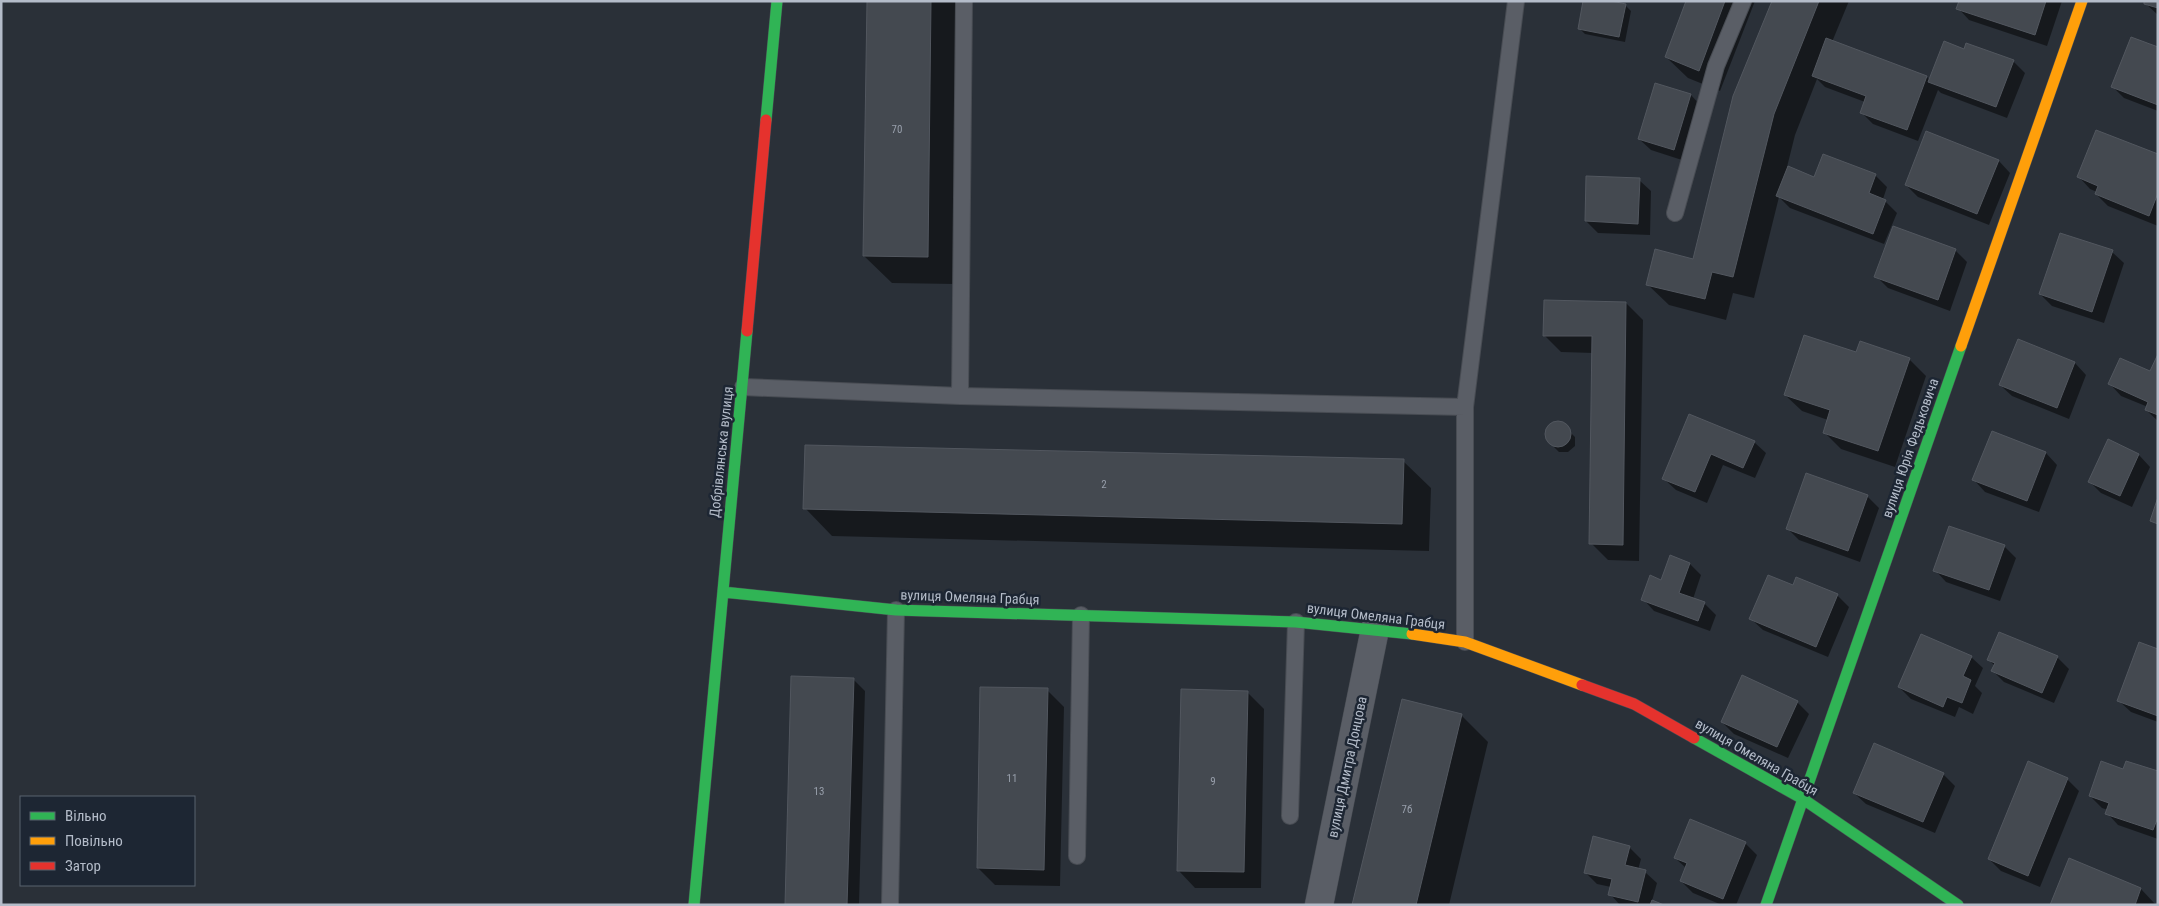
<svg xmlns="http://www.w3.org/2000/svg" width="2159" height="906" font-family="'Roboto Condensed',sans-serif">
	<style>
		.shadow { fill: #0007 }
		.building { fill: #444950; stroke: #52575f }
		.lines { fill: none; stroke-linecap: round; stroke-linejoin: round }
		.lane-casing { stroke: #484c53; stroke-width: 18 }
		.street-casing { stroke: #484c53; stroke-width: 29 }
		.fast-casing { stroke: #484c53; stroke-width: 12 }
		.slow-casing { stroke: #484c53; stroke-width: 12 }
		.jam-casing { stroke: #484c53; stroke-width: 12 }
		.lane { stroke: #5a5e66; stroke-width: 16 }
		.street { stroke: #5a5e66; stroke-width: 28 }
		.fast { stroke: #30b455; stroke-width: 11 }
		.slow { stroke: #ff9f0a; stroke-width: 11 }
		.jam { stroke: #e5322d; stroke-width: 11 }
		.labels { text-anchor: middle; stroke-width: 5; stroke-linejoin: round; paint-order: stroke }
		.number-label { font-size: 11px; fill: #989fab }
		.street-label { font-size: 14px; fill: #b4bcc9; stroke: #1d2633 }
	</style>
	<rect width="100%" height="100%" fill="#2a3038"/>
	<!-- shadow -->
	<path class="shadow" d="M868,1H959L954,284L892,283L864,256Z
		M1687,1H1755L1720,91L1688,78L1666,57Z
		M1773,1H1849L1832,42L1927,77L1930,81L1965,50L2013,61L2025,73L2007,118L1941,93L1938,90L1918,141L1873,124L1861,112L1865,102L1825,87L1817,79L1795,135L1787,167L1815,178L1824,156L1876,176L1887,187L1883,199L1897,213L1884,244L1790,208L1779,197L1754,298L1733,293L1726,320L1669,305L1647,284L1694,260Z
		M1960,1H2062L2047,46L1969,20L1958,8Z
		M2158,1V15L2145,3Z
		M1626,6L1631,11L1625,42L1585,34L1579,28Z
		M2158,48V111L2124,98L2112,86Z
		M1656,85L1691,95L1702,107L1685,161L1651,150L1639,139Z
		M1927,133L1999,161L2010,173L1989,225L1918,197L1906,185Z
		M2158,156V226L2108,206L2096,194L2097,192L2090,189L2079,177Z
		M1639,180L1651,191L1650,235L1598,233L1586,221Z
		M1894,228L1956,251L1967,262L1950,311L1888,288L1876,276Z
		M2112,252L2124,263L2104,323L2052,306L2040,294Z
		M1626,303L1643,320L1639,561L1608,560L1591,543L1593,353L1561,352L1544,335Z
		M2018,341L2075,363L2086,375L2069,419L2012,396L2000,385Z
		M2158,358V421L2146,410L2148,407L2121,396L2110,384L2151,373Z
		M1909,359L1926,376L1895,467L1841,449L1824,432L1828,420L1802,411L1785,395Z
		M1690,415L1754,442L1766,453L1755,478L1723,465L1707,503L1676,490L1664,479Z
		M1554,423L1562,424L1575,437V446L1568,452H1559L1546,439L1547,430Z
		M1992,432L2046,453L2057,465L2039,512L1985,492L1974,480Z
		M2109,441L2139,455L2150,467L2132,507L2101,493L2090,482Z
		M1403,461L1431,488L1429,551L832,536L805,508Z
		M1867,496L1879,508L1860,562L1799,540L1787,528Z
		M2004,546L2016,558L2000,601L1946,582L1935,570Z
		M1671,557L1690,564L1701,575L1693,599L1704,603L1716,615L1710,631L1654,611L1643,599L1662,581Z
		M1793,587L1837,595L1849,607L1828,657L1763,630L1751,619Z
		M2158,650V722L2131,712L2119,701Z
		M1971,657L1983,668L1975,686L1982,693L1973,714L1959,707L1955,717L1911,699L1899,687Z
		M2057,657L2069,669L2054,703L2004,682L1993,671L1995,666L1989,660Z
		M1743,677L1797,702L1809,714L1788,758L1734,734L1722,722Z
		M853,679L865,691L859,905H786Z
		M1047,690L1064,707L1060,886L995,885L978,868Z
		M1247,692L1264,709L1261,888H1195L1179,871Z
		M1461,715L1488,742L1449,905H1353Z
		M2124,771L2158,773V839L2118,825L2107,813L2108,810L2102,808L2090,796Z
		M1943,774L1955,786L1935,833L1866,804L1854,793Z
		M2067,779L2079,791L2040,887L2001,871L1989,859Z
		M1745,843L1757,855L1736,905H1722L1693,893L1681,881L1686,868L1675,858Z
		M1629,847L1641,859L1638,870L1645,872L1657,883L1652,901L1660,905H1620L1610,894L1611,887L1597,884L1585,872Z
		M2070,860L2141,889L2156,905H2051Z"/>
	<!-- building -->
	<path class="building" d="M867,1H931L928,257L863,256Z
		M1583,1H1611L1626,4L1619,37L1578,29Z
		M1686,1H1725L1699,71L1665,57Z
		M1772,1H1819L1774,114L1733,277L1712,272L1705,299L1646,285L1655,249L1693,259L1733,96Z
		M1959,1H2046L2035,35L1956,9Z
		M2144,1H2158V8L2144,4Z
		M2131,37L2158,47V105L2111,87Z
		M1826,38L1927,76L1907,130L1860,113L1866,96L1812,76Z
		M1944,41L1964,49L1966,43L2014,60L1996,107L1928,82Z
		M1655,83L1691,94L1674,150L1638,139Z
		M2096,130L2158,154V193L2149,216L2095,194L2098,186L2077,177Z
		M1926,131L1999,160L1977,214L1905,185Z
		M1823,154L1876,174L1869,193L1886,200L1873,234L1776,196L1788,166L1814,177Z
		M1586,176L1640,178L1638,224L1585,221Z
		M1893,226L1956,249L1938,300L1874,277Z
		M2060,233L2113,250L2092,312L2039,294Z
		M1544,300L1626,302L1623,545L1589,544L1592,336H1543Z
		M1804,335L1856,352L1860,341L1910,358L1878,451L1823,433L1830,410L1784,395Z
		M2018,339L2075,362L2057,408L1999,385Z
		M2158,354V415L2145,410L2148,402L2108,384L2120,358L2150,371Z
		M1689,414L1755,441L1743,468L1711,454L1695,492L1662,479Z
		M1545 434a13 13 0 1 1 26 0a13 13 0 1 1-26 0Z
		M1992,431L2046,452L2027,501L1972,480Z
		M2108,439L2139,454L2120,496L2088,482Z
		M805,445L1404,459L1402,524L803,509Z
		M1806,473L1868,495L1848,551L1786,529Z
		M2158,497V524L2150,521Z
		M1949,526L2005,545L1989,590L1933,571Z
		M1670,555L1690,563L1679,593L1705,602L1698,621L1641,600L1650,575L1661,580Z
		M1768,575L1793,585L1796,577L1838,594L1816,647L1749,619Z
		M1999,632L2058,656L2042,693L1991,671L1995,663L1987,660Z
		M1921,634L1972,656L1963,676L1971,680L1962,703L1947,697L1943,707L1898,687Z
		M2139,642L2158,649V716L2117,701Z
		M1742,675L1798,701L1777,747L1721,722Z
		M791,676L854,678L847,905H785Z
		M980,687L1048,688L1044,870L977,868Z
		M1181,689L1248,691L1244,872L1177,871Z
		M1402,699L1462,714L1416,905H1352Z
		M1874,743L1944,773L1923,822L1853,793Z
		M2028,761L2068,778L2028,876L1988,859Z
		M2101,761L2123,769L2126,761L2158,771V817L2153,830L2105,814L2109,803L2089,796Z
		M1690,819L1746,842L1723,899L1680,881L1687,863L1674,858Z
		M1593,836L1630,846L1625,865L1646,870L1638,902L1608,895L1612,879L1584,873Z
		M2069,858L2141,888L2135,905H2050Z
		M1652,900L1664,905H1650Z"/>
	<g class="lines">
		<!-- lane casing -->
		<g class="lane-casing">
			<path id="lane" d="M964,1L960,396L1465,407V642
				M1675,213L1716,66L1743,1
				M743,387L960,396
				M1465,407L1516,1
				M1290,816L1296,622
				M1077,856L1081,615
				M890,905L896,610"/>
		</g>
		<!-- street casing -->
		<g class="street-casing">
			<path id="street" d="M1319,905L1375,629"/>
		</g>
		<!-- fast casing -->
		<g class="fast-casing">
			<path id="fast" d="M766,120L777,1
				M723,592L896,610L1296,622L1412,634
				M1694,738L1803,799L1958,905
				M694,905L747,331
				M1766,905L1961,346"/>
		</g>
		<!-- slow casing -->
		<g class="slow-casing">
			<path id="slow" d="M1961,346L2082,1
				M1412,634L1465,642L1582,685"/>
		</g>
		<!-- jam casing -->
		<g class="jam-casing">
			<path id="jam" d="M747,331L766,120
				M1582,685L1634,704L1694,738"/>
		</g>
		<!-- lane -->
		<use href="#lane" class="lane"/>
		<!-- street -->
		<use href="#street" class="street"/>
		<!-- fast -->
		<use href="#fast" class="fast"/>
		<!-- slow -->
		<use href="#slow" class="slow"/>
		<!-- jam -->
		<use href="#jam" class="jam"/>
	</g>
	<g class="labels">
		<!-- number labels -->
		<g class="number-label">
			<text x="897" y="133">70</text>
			<text x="1104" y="488">2</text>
			<text x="1012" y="782">11</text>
			<text x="1213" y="785">9</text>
			<text x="819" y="795">13</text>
			<text x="1407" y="813">7б</text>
		</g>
		<!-- street labels -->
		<g class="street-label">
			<text transform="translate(1910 448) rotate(-71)" y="5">вулиця Юрія Федьковича</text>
			<text transform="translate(721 452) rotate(-84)" y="5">Добрівлянська вулиця</text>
			<text transform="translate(970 597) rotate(2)" y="5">вулиця Омеляна Грабця</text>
			<text transform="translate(1376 616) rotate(7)" y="5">вулиця Омеляна Грабця</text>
			<text transform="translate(1757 757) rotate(30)" y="5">вулиця Омеляна Грабця</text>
			<text transform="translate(1347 767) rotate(-78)" y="5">вулиця Дмитра Донцова</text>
		</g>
	</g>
	<!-- border -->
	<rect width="2159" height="906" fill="none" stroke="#b4bcc9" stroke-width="5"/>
	<!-- legend -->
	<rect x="20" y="796" width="175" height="90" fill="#1d2633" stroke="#59626f"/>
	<rect x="30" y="812" width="25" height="8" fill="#30b455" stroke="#59626f"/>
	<text x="65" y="821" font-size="15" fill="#b4bcc9">Вільно</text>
	<rect x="30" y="837" width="25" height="8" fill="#ff9f0a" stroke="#59626f"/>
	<text x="65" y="846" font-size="15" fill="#b4bcc9">Повільно</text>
	<rect x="30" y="862" width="25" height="8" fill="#e5322d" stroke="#59626f"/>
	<text x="65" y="871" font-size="15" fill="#b4bcc9">Затор</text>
</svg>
